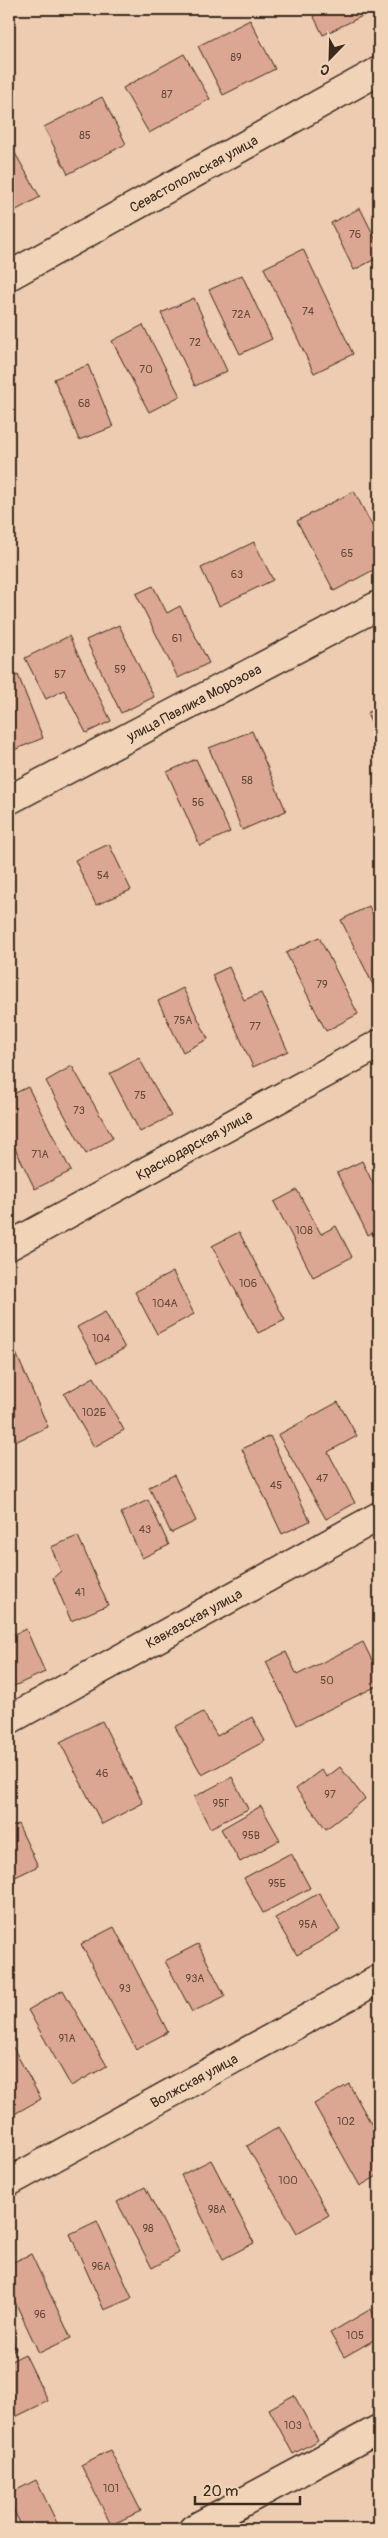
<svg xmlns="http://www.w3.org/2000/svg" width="388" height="2538" font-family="Pangolin,sans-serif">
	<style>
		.building { fill: #dca792; stroke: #3b2a1e }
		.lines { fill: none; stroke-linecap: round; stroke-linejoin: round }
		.street-casing { stroke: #3b2a1e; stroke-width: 31 }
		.street { stroke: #f1d4b8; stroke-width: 28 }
		.labels { text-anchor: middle; stroke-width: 5; stroke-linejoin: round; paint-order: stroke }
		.number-label { font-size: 11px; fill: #63493b }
		.street-label { font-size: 14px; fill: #3b2a1e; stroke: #f1d4b8 }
	</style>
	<rect width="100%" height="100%" fill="#edccb1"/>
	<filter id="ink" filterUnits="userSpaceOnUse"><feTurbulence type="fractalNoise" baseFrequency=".02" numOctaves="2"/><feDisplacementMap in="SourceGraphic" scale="10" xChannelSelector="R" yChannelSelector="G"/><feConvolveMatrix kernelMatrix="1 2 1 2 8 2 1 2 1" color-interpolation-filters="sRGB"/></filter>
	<g filter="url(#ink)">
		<!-- building -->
		<path class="building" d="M310,9H377L323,35Z
			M250,20L275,69L223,95L198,46Z
			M184,54L210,99L149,133L123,88Z
			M102,97L126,144L68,174L44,127Z
			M12,148L40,197L9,214V150Z
			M360,208L379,246V257L354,270L331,223Z
			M303,249L353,354L314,373L264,268Z
			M242,275L272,339L240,354L209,290Z
			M194,298L227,371L195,386L161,313Z
			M143,325L180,396L149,412L112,341Z
			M88,365L113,427L79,440L54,379Z
			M354,491L379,539V567L334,591L297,521Z
			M254,542L273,580L219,606L201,568Z
			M153,586L167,613L180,606L209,663L178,678L136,594Z
			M119,625L154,697L121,713L86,640Z
			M69,636L111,721L86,733L64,690L46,699L25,658Z
			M18,675L43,738L9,752V679Z
			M379,707V738L367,713Z
			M252,731L286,811L242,830L209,748Z
			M196,759L230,832L200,846L167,772Z
			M109,844L131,890L96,905L75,860Z
			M369,906L379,927V997L341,920Z
			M319,937L358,1014L326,1031L286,953Z
			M229,967L244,1000L261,993L288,1051L253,1067L212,975Z
			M183,988L208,1039L183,1052L158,1001Z
			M139,1058L171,1116L140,1132L110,1074Z
			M72,1066L113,1138L86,1154L46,1081Z
			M28,1087L71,1171L35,1189L9,1136V1096Z
			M362,1161L379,1196V1229L368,1235L337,1173Z
			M297,1190L321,1234L336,1226L352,1257L313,1277L274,1202Z
			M239,1232L285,1320L258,1333L212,1246Z
			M173,1272L194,1314L157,1334L135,1292Z
			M105,1312L125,1348L97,1363L77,1327Z
			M16,1353L48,1427L17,1441L9,1423V1356Z
			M94,1377L124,1430L94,1447L64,1394Z
			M338,1402L357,1436L328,1452L355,1503L326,1519L278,1435Z
			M270,1436L310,1521L282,1534L242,1449Z
			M174,1475L196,1521L171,1533L149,1487Z
			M148,1500L169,1545L142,1558L121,1513Z
			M78,1536L108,1605L71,1621L53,1578L61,1571L51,1547Z
			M26,1629L45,1672L12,1687L9,1680V1636Z
			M363,1642L379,1675V1685L297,1725L266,1662L286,1652L297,1675Z
			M203,1712L217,1736L252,1717L265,1741L202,1775L175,1727Z
			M102,1721L143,1803L102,1824L60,1742Z
			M340,1767L365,1799L326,1829L296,1789L321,1770L327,1777Z
			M232,1777L248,1809L210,1828L194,1797Z
			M261,1806L280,1840L240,1862L221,1829Z
			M18,1824L38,1866L9,1880V1828Z
			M291,1853L310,1888L263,1913L244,1878Z
			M319,1893L340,1930L297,1955L275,1918Z
			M114,1927L168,2032L136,2049L81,1944Z
			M198,1944L225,1996L192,2012L165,1961Z
			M63,1990L107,2066L71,2086L28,2010Z
			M9,2040L41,2099L9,2117Z
			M349,2084L379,2138V2175L360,2186L314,2104Z
			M279,2127L329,2215L297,2233L247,2146Z
			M211,2160L254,2243L223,2259L181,2175Z
			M145,2187L179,2253L152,2268L117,2202Z
			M97,2221L132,2298L104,2310L70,2234Z
			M31,2254L71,2338L39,2353L9,2289V2264Z
			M371,2309L379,2324V2337L344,2357L330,2333Z
			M9,2336L16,2349L9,2352Z
			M25,2354L48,2401L9,2420V2362Z
			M294,2395L318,2440L293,2454L269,2409Z
			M110,2450L141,2511L111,2525L81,2465Z
			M36,2480L60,2529H23L9,2501V2494Z"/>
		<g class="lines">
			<!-- street casing -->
			<g class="street-casing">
				<g id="street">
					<path id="s1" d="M9,276L379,71"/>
					<path id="s2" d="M9,800L379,605"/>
					<path id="s3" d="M9,1246L379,1044"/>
					<path id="s4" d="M9,1720L379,1516"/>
					<path id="s5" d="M9,2182L379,1979"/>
					<path d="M193,2529L379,2429"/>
				</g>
			</g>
			<!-- street -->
			<use href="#street" class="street"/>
		</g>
	</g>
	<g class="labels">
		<!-- number labels -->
		<g class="number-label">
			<text x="236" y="61">89</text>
			<text x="167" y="98">87</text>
			<text x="85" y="139">85</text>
			<text x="355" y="238">76</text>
			<text x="308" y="315">74</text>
			<text x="241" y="318">72А</text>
			<text x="195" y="346">72</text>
			<text x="146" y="373">70</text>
			<text x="84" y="407">68</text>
			<text x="347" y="557">65</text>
			<text x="237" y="578">63</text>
			<text x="177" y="642">61</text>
			<text x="120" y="673">59</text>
			<text x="60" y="678">57</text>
			<text x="247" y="784">58</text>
			<text x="198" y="806">56</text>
			<text x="103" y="879">54</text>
			<text x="322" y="988">79</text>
			<text x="183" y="1024">75А</text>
			<text x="255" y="1030">77</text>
			<text x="140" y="1099">75</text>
			<text x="79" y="1114">73</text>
			<text x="40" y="1158">71А</text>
			<text x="304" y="1234">108</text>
			<text x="248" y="1287">106</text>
			<text x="165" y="1307">104А</text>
			<text x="101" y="1342">104</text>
			<text x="94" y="1416">102Б</text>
			<text x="322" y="1482">47</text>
			<text x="276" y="1489">45</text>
			<text x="145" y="1533">43</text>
			<text x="80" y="1596">41</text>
			<text x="327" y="1684">50</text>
			<text x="102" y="1777">46</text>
			<text x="330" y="1798">97</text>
			<text x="221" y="1807">95Г</text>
			<text x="251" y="1839">95В</text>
			<text x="277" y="1887">95Б</text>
			<text x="308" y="1928">95А</text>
			<text x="195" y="1982">93А</text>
			<text x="125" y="1992">93</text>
			<text x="67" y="2042">91А</text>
			<text x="346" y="2125">102</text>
			<text x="288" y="2184">100</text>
			<text x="217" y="2213">98А</text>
			<text x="148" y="2232">98</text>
			<text x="101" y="2270">96А</text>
			<text x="40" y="2318">96</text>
			<text x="355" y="2339">105</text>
			<text x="293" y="2429">103</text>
			<text x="111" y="2492">101</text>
		</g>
		<!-- street labels -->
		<g class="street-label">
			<text dy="5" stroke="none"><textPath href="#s1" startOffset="211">Севастопольская улица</textPath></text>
			<text dy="5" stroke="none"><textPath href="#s2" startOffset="209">улица Павлика Морозова</textPath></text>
			<text dy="5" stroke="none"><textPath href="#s3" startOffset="211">Краснодарская улица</textPath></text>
			<text dy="5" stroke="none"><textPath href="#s4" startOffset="211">Кавказская улица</textPath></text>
			<text dy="5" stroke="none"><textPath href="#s5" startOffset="211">Волжская улица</textPath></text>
		</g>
	</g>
	<!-- margin -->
	<rect width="388" height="2538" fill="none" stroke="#f1d4b8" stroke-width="30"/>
	<rect x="15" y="15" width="358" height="2508" fill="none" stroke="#3b2a1e" stroke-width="2" filter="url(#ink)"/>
	<!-- north arrow -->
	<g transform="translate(330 58) rotate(203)" stroke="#f1d4b8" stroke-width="4" paint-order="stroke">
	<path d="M0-4L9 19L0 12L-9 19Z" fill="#3b2a1e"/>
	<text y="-8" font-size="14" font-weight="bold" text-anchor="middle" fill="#3b2a1e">С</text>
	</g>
	<!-- scale -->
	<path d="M195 2496v8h105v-8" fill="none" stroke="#3b2a1e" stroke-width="2.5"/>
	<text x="203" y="2496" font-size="15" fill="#3b2a1e" stroke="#f1d4b8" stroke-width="4" paint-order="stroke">20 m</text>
</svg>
